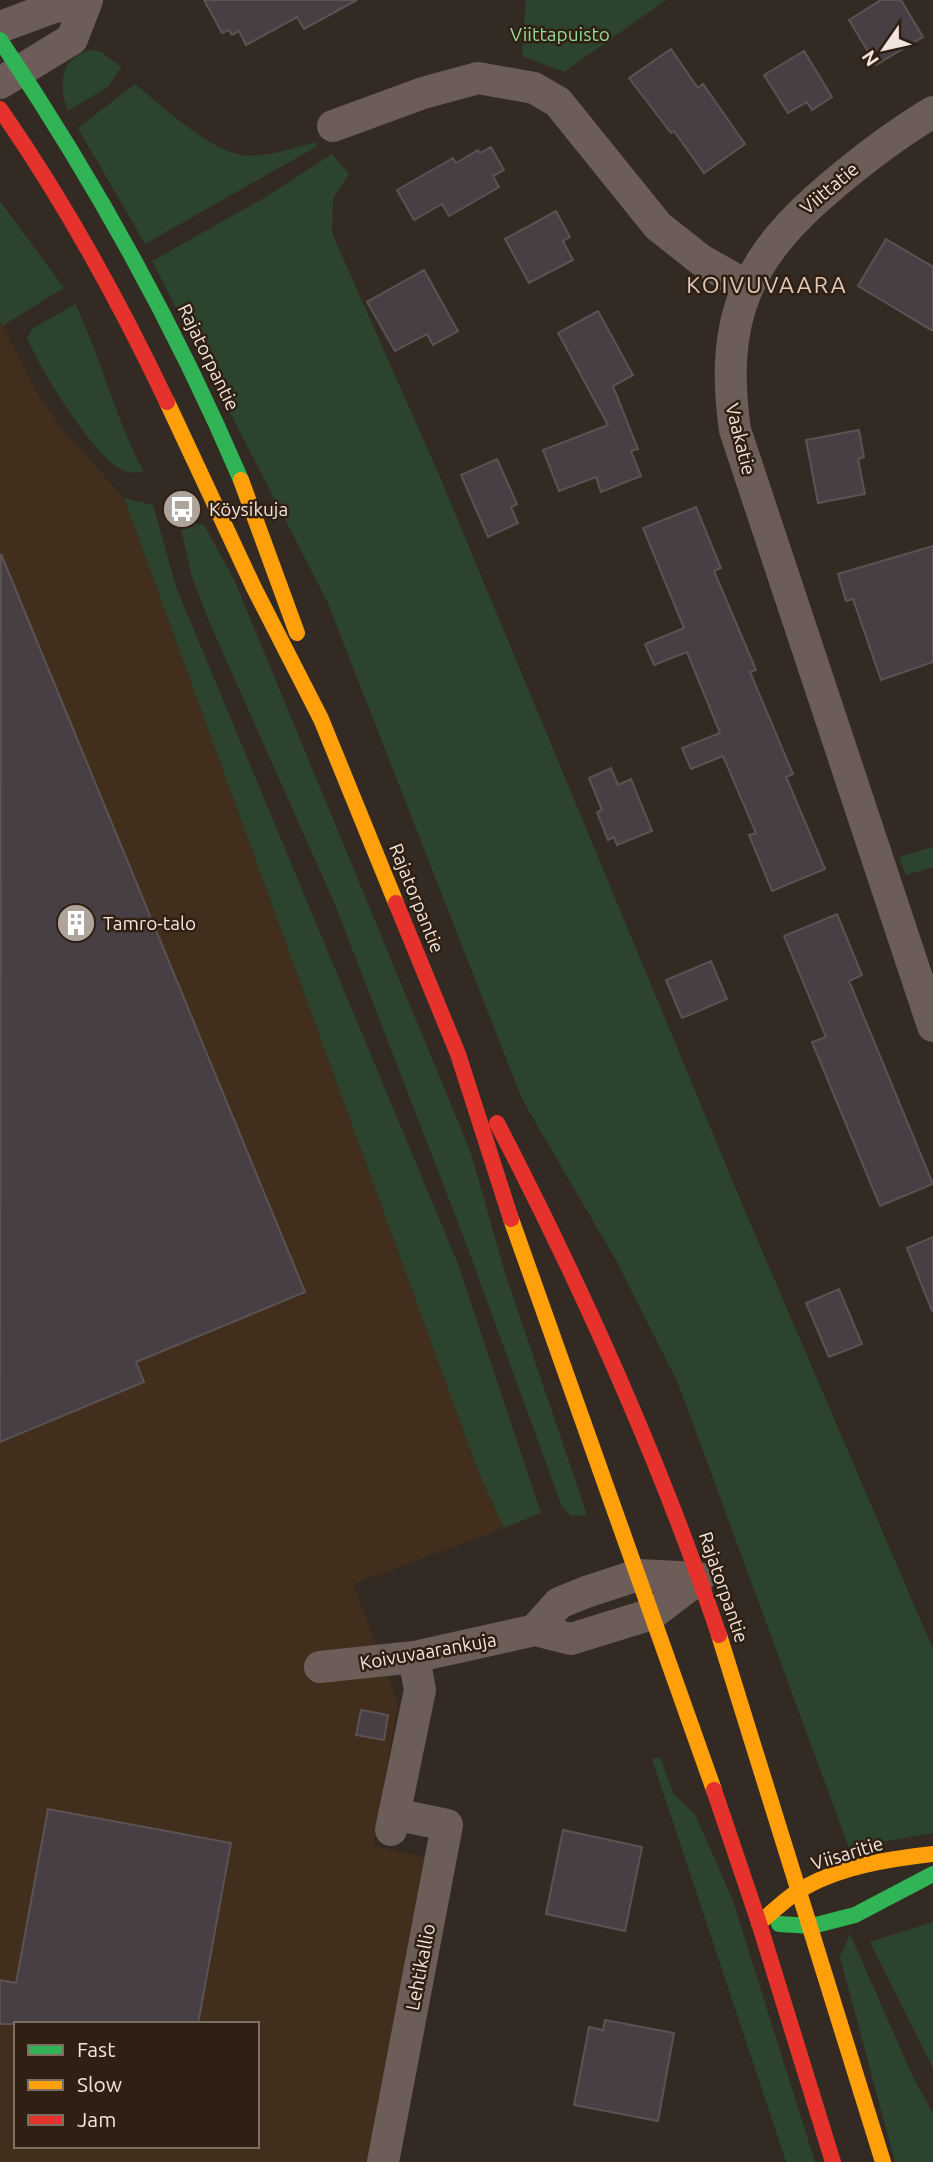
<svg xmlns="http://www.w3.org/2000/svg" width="933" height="2162" font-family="Ubuntu,sans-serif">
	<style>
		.built { fill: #422e1c; fill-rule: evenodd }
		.green { fill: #2c432d }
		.building { fill: #483f45; stroke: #5a5353; stroke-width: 2 }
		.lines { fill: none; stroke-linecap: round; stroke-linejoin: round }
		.street { stroke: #6c5d59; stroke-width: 32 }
		.fast { stroke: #30b455; stroke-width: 16 }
		.slow { stroke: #ff9f0a; stroke-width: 16 }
		.jam { stroke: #e5322d; stroke-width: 16 }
		.labels { text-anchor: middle; stroke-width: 5; stroke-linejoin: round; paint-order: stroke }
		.park-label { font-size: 19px; fill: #91db9b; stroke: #302013 }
		.street-label { font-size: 19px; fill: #f0e5dc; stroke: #302013 }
		.poi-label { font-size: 19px; fill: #f0e5dc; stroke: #302013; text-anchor: start }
		.quarter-label { font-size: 23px; letter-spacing: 2px; fill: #dec9b8; stroke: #302013 }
	</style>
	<rect width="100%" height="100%" fill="#332b23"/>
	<!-- built -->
	<path class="built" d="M0,321L37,393L61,428L124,498L478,1471L504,1528L353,1584L398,1703L373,1846L425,1857L368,2162H0ZM16,2024H257V2146H16Z"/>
	<!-- green -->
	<path class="green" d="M526,0H666L564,72L522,56Z
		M90,50L101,52L121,67L109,86L68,111C58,85 60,58 90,50Z
		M135,84C161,105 206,147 237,154C262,160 294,147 317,142L316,147L145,244L78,128Z
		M332,154L349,174L333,198L332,233L440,477L748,1218L933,1649V1833L849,1848L678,1383L618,1264L522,1099L327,601L152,261L264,198Z
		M0,201L64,288L2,326L0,321Z
		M75,304C102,359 115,419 144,472C139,472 132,473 127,472C96,463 40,368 27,338L32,329Z
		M124,498L153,505L176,587L458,1264L541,1513L504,1528L478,1471Z
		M197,524L204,525L233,577L471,1153L505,1273L587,1515L571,1516L562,1507L464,1238L334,902L208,619L192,577L181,530Z
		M933,847V867L906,875L899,857Z
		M660,1757L673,1793L695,1814L733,1901L815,2162H786L652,1759Z
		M933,1922V2068L870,1942Z
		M850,1934L914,2079L933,2113V2162H895L840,1957Z"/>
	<!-- building -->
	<path class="building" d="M204,0H357L304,29L297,17L246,45L239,31L232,35L229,30L222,33Z
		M881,0H901L923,37L876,65L849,20Z
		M671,49L698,88L703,84L745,144L704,173L674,131L671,133L629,78Z
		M804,51L832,97L812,110L807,102L788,113L764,75Z
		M491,147L504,170L493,176L499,187L449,216L442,204L414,220L397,190L453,158L456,163L478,150L480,153Z
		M556,211L570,237L563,241L573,260L529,283L505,239Z
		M886,239L933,267V331L858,286Z
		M424,270L458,331L433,345L427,334L395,351L367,302Z
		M598,311L633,375L613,386L638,449L631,451L641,476L601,492L596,477L559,491L543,450L608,425L558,333Z
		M859,430L864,457L858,459L865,494L818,503L806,440Z
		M497,459L517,504L511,507L518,523L488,537L461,475Z
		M696,507L721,568L714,571L756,670L750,672L793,774L786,777L825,869L772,891L749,835L756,833L723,756L691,769L682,748L720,733L687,652L654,665L645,644L684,628L643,528Z
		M933,546V662L881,680L853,599L846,601L838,574Z
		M1,554L305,1292L136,1362L144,1382L0,1442Z
		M611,768L618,785L631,779L652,831L617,845L614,837L608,840L597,812L602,810L589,778Z
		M837,914L862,975L849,981L933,1184L880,1206L812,1042L826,1037L784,936Z
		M711,961L727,999L682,1018L666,980Z
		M933,1237V1311H932L907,1248Z
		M839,1289L862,1344L829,1357L806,1303Z
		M361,1710L388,1715L384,1740L356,1735Z
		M48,1809L231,1843L198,2024H0V1980L16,1983Z
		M563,1830L642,1847L625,1931L546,1914Z
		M605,2020L674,2033L658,2121L574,2105L589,2027L603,2030Z"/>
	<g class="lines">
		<!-- street -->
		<path class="street" d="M0,27L54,7L86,3
			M0,83L72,39L87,0
			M933,112C898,133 865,158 834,184C747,256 719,317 735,430L933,1026
			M333,126L423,93L478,78L534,88L558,102L658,226L701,260L747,286
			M535,1630L559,1603L586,1592L638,1575L699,1578
			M320,1667L414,1657L535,1630L571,1639L652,1614L699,1578
			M391,1830L420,1690L414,1657
			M383,2162L447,1825L394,1814"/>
		<!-- fast -->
		<path class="fast" d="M0,40C94,180 175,325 241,480
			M779,1924L812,1926L855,1915L933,1874"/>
		<!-- slow -->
		<path class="slow" d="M167,402L254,588L321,719L396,903
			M241,480L297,633
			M511,1219L714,1790
			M719,1635L883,2162
			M759,1923C772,1913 783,1901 797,1892C836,1867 888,1859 933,1854"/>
		<!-- jam -->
		<path class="jam" d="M0,109C64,201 119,301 167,402
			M396,903L458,1054L511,1219
			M497,1123C583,1289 659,1458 719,1635
			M714,1790L759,1923L833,2162"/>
	</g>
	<!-- icons -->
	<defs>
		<g id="bus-disc" transform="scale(2.0125)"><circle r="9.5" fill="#aea49b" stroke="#302013"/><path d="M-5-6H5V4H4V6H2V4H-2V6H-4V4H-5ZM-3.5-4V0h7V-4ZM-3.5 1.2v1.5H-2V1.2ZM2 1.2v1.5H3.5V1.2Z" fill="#fff"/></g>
		<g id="building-disc" transform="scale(2.0125)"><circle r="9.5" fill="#aea49b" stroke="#302013"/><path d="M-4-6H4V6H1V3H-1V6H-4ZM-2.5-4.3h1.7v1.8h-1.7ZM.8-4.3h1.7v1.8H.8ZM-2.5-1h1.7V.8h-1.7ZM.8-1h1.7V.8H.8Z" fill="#fff"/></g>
	</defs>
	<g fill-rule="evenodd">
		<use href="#bus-disc" x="182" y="509"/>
		<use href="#building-disc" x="76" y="923"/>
	</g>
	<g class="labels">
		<!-- park labels -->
		<g class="park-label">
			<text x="560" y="41">Viittapuisto</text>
		</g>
		<!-- street labels -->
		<g class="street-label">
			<text transform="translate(829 188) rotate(-40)" y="7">Viittatie</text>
			<text transform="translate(209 357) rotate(64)" y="7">Rajatorpantie</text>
			<text transform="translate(741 439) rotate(76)" y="7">Vaakatie</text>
			<text transform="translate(417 898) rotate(68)" y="7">Rajatorpantie</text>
			<text transform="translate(724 1587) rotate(71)" y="7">Rajatorpantie</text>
			<text transform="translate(428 1651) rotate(-10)" y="7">Koivuvaarankuja</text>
			<text transform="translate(847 1853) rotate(-17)" y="7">Viisaritie</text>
			<text transform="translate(420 1967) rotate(-79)" y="7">Lehtikallio</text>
		</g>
		<!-- poi labels -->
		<g class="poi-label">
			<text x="209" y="516">Köysikuja</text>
			<text x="103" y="930">Tamro-talo</text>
		</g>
		<!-- quarter labels -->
		<g class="quarter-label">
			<text x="767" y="293">KOIVUVAARA</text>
		</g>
	</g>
	<!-- legend -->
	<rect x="14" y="2022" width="245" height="126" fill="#302013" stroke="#7d6f63" stroke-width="2"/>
	<rect x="28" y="2045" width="35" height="10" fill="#30b455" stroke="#7d6f63" stroke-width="2"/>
	<text x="77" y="2057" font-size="21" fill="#f0e5dc">Fast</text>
	<rect x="28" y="2080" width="35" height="10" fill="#ff9f0a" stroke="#7d6f63" stroke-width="2"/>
	<text x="77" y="2092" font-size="21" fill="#f0e5dc">Slow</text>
	<rect x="28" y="2115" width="35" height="10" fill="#e5322d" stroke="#7d6f63" stroke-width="2"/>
	<text x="77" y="2127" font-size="21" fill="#f0e5dc">Jam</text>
	<!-- north arrow -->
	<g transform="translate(884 49) rotate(236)" stroke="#302013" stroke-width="5" paint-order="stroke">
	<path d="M0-5L12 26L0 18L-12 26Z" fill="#f0e5dc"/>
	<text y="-10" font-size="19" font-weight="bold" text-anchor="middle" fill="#f0e5dc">N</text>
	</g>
</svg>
